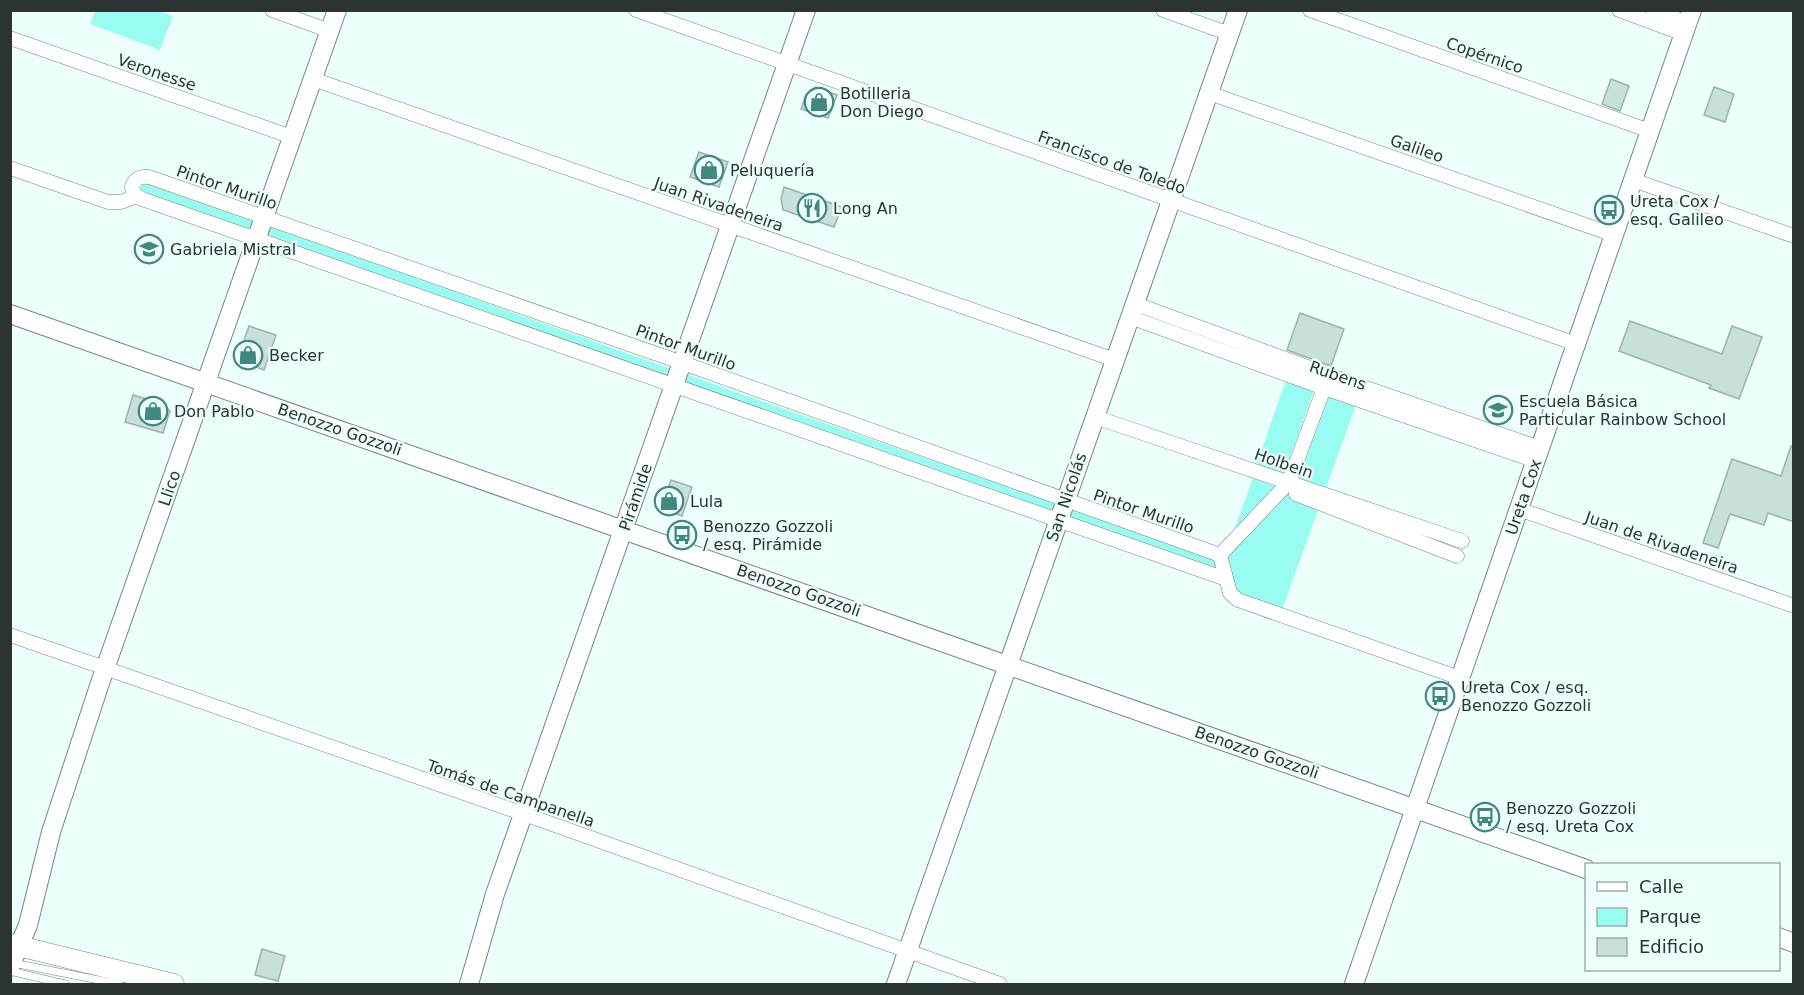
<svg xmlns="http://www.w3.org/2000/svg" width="1804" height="995" font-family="'DejaVu Sans',sans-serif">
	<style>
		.green { fill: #99fcf1 }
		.building { fill: #c9dfdc; stroke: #9db2af; stroke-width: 1.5 }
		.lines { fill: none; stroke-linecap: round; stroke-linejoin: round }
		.service-casing { stroke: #738784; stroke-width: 8 }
		.minor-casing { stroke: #738784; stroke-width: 15 }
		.tertiary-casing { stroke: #738784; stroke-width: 20 }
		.secondary-casing { stroke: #738784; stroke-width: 21 }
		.service { stroke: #fff; stroke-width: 7 }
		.minor { stroke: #fff; stroke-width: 14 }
		.tertiary { stroke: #fff; stroke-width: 18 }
		.secondary { stroke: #fff; stroke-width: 20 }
		.labels { text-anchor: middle; stroke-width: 4.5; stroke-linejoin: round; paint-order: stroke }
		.street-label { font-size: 16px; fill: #2b3432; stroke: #edfffc }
		.poi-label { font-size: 16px; fill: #2b3432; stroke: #edfffc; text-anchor: start }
	</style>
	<rect width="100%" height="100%" fill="#edfffc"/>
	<!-- green -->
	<path class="green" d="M95,11H158L173,16L160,50L90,24Z
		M148,181C503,310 859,437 1217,558L1218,566L1214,568L939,475L146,196L139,189L141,182Z
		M1287,377L1315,387L1284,475L1256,466Z
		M1325,392L1357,402L1282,610L1237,592L1224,554L1291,489Z
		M1253,478L1279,488L1232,536Z"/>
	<!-- building -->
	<path class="building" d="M1611,79L1629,86L1620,111L1602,104Z
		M815,87L837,95L828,118L801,109L806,95Z
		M1714,87L1734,94L1725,122L1704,115Z
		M699,152L728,162L719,187L690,177Z
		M784,187L842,207L834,227L783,210L781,199Z
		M1300,313L1344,329L1331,366L1287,350Z
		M1630,321L1722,354L1732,326L1762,337L1739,399L1709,388L1711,385L1619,351Z
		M249,326L276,335L264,370L237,360Z
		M133,395L163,404L170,411L163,433L125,422Z
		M1791,446L1794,447V522L1768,513L1764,525L1730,514L1718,548L1703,543L1732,459L1781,476Z
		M671,480L692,487L682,516L661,508Z
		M262,949L285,956L278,981L255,975Z"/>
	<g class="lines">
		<!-- service casing -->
		<g class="service-casing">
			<path id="service" d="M13,963L119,984
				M10,971L65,984"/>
		</g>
		<!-- minor casing -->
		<g class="minor-casing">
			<path id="minor" d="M272,10L330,31
				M636,10L1576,344
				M1163,10L1230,34
				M1310,10L1650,131
				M1619,10L1684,34
				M1653,10L1688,23
				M10,38L292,137
				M313,79L1115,360
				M1209,93L1614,235
				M10,168L108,202H121L137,196
				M1633,180L1794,236
				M1136,304L1329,375L1540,448
				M1130,317L1324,388L1536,461
				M1095,417L1462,541
				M1296,494L1457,556
				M1519,509L1794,606
				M1220,555L683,363L149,177C140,176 135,178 132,187L134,194L142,199L1226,579
				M1220,555L1230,593L1238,600L1460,678
				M1220,555L1289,482L1324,388
				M10,635L524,814L1000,984"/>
		</g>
		<!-- tertiary casing -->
		<g class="tertiary-casing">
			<path id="tertiary" d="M10,314L1586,869
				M1778,937L1794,943
				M10,967L28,925L51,832L100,683L337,10
				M469,984L495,894L806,10
				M896,984L1238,10
				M1354,984L1692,10"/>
		</g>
		<!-- secondary casing -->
		<g class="secondary-casing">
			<path id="secondary" d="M10,944L174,984"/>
		</g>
		<!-- service -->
		<use href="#service" class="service"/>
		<!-- minor -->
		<use href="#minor" class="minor"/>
		<!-- tertiary -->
		<use href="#tertiary" class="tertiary"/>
		<!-- secondary -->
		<use href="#secondary" class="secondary"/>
	</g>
	<!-- icons -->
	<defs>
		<g id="shop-ring" transform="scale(1.5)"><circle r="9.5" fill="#edfffc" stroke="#418880" stroke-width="1.5"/><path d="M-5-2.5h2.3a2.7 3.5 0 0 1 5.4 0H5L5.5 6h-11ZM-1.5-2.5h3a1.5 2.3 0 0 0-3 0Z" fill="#418880"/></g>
		<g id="restaurant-ring" transform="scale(1.5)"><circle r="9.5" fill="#edfffc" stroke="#418880" stroke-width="1.5"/><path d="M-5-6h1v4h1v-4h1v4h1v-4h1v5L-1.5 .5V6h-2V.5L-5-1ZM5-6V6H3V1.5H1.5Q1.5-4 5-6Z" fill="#418880"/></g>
		<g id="bus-ring" transform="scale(1.5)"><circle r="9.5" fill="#edfffc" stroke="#418880" stroke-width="1.5"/><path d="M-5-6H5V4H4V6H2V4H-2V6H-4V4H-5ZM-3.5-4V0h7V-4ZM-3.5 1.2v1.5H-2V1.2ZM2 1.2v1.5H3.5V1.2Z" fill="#418880"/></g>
		<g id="school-ring" transform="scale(1.5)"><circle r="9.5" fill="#edfffc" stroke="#418880" stroke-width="1.5"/><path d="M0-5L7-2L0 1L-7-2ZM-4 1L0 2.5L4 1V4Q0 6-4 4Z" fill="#418880"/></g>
	</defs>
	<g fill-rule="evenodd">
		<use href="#shop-ring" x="819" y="102"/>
		<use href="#shop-ring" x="709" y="170"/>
		<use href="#restaurant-ring" x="812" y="208"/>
		<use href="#bus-ring" x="1609" y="210"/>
		<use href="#school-ring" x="149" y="249"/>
		<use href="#shop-ring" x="248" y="355"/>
		<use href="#school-ring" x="1498" y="410"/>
		<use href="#shop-ring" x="153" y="411"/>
		<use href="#shop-ring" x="669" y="501"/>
		<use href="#bus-ring" x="682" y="535"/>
		<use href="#bus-ring" x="1440" y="696"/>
		<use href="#bus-ring" x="1485" y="817"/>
	</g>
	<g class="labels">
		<!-- street labels -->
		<g class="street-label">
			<text transform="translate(1485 55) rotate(19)" y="6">Copérnico</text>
			<text transform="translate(157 72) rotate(19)" y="6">Veronesse</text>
			<text transform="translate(1417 148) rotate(19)" y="6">Galileo</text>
			<text transform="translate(1112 162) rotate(20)" y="6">Francisco de Toledo</text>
			<text transform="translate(227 187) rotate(19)" y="6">Pintor Murillo</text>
			<text transform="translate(719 204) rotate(19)" y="6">Juan Rivadeneira</text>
			<text transform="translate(686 347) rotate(20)" y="6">Pintor Murillo</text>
			<text transform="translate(1338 375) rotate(19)" y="6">Rubens</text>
			<text transform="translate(340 429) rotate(19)" y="6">Benozzo Gozzoli</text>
			<text transform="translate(1284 463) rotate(19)" y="6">Holbein</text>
			<text transform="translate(169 488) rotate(-71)" y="6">Llico</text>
			<text transform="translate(635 497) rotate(-71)" y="6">Pirámide</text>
			<text transform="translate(1066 497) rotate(-71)" y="6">San Nicolás</text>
			<text transform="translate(1523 497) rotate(-71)" y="6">Ureta Cox</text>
			<text transform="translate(1144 511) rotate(19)" y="6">Pintor Murillo</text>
			<text transform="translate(1662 542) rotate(19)" y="6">Juan de Rivadeneira</text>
			<text transform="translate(799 590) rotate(19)" y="6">Benozzo Gozzoli</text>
			<text transform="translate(1257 752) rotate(19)" y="6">Benozzo Gozzoli</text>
			<text transform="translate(511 793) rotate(19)" y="6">Tomás de Campanella</text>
		</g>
		<!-- poi labels -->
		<g class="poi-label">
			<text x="840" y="99">Botilleria<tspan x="840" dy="18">Don Diego</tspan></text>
			<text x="730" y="176">Peluquería</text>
			<text x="1630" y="207">Ureta Cox /<tspan x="1630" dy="18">esq. Galileo</tspan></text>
			<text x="833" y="214">Long An</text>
			<text x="170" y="255">Gabriela Mistral</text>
			<text x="269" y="361">Becker</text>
			<text x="1519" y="407">Escuela Básica<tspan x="1519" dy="18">Particular Rainbow School</tspan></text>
			<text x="174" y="417">Don Pablo</text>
			<text x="690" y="507">Lula</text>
			<text x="703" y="532">Benozzo Gozzoli<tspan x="703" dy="18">/ esq. Pirámide</tspan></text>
			<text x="1461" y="693">Ureta Cox / esq.<tspan x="1461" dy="18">Benozzo Gozzoli</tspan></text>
			<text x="1506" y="814">Benozzo Gozzoli<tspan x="1506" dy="18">/ esq. Ureta Cox</tspan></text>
		</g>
	</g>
	<!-- border -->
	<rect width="1804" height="995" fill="none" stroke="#2b3432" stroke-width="24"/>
	<!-- legend -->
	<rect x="1585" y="863" width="195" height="108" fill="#edfffc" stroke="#9faeab" stroke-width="1.5"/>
	<rect x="1597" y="882" width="30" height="9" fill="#ffffff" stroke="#9faeab" stroke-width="1.5"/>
	<text x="1639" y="893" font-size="18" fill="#2b3432">Calle</text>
	<rect x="1597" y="908" width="30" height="18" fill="#99fcf1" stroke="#9faeab" stroke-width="1.5"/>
	<text x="1639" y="923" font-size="18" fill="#2b3432">Parque</text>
	<rect x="1597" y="938" width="30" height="18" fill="#c9dfdc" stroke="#9faeab" stroke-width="1.5"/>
	<text x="1639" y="953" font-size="18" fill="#2b3432">Edificio</text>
</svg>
